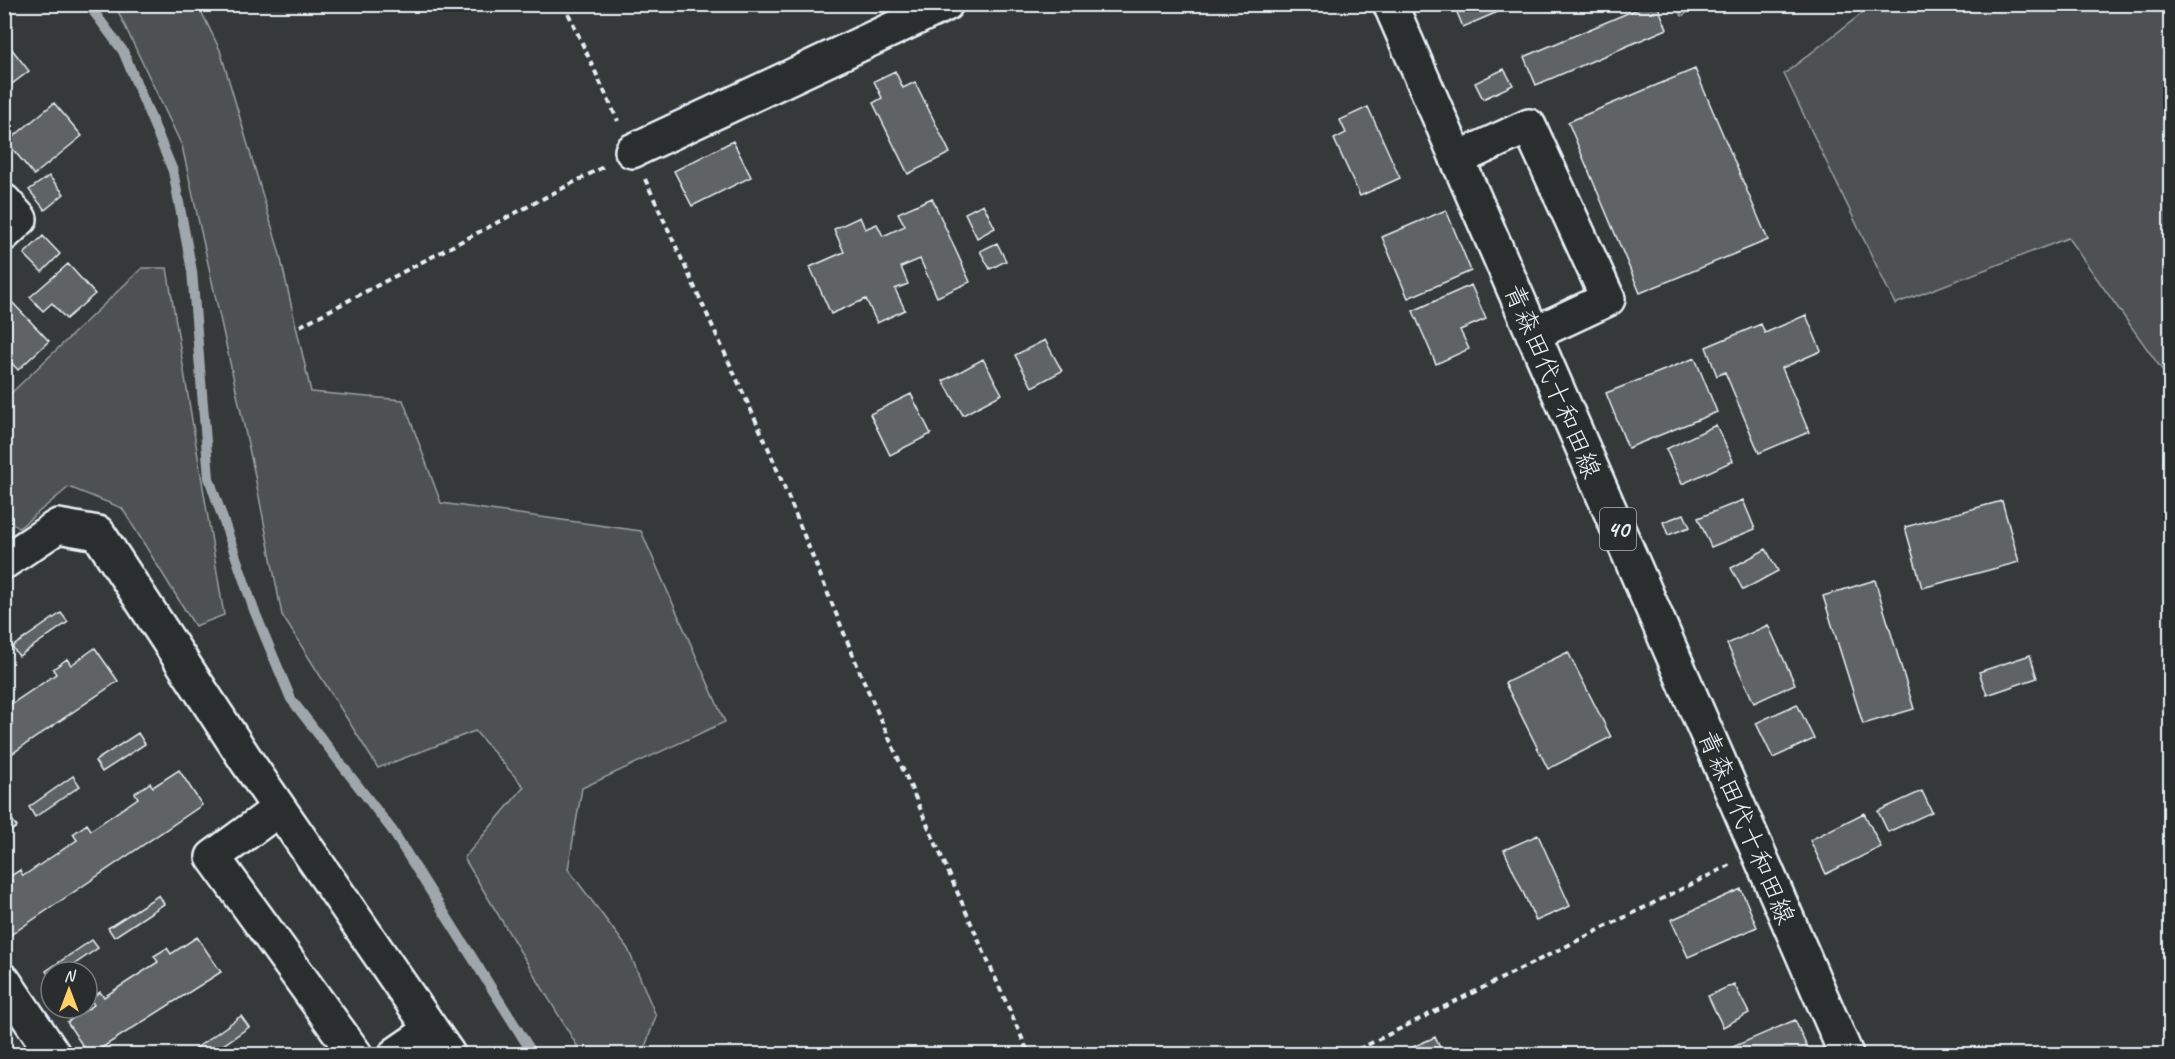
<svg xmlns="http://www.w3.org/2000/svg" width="2175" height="1059" font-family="Caveat,'Klee One',sans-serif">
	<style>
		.green { fill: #4d5152; stroke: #9aa1a5; stroke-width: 1.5 }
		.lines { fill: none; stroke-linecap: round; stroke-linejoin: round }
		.stream { stroke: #a0a7ac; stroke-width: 10 }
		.building { fill: #5f6365; stroke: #e8f1f8; stroke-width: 1.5 }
		.minor-casing { stroke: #e8f1f8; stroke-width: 38 }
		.major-casing { stroke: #e8f1f8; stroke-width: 38 }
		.path { stroke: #e8f1f8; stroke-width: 4; stroke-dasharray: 6 4.5; stroke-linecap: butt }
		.minor { stroke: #2a2d2e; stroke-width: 33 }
		.major { stroke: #2a2d2e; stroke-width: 33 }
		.labels { text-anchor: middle; stroke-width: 5; stroke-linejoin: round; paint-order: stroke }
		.shield { fill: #2a2d2e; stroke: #afb6bb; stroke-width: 1.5 }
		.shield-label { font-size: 24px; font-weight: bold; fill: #e8f1f8 }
		.street-label { font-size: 26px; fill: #e8f1f8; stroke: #2a2d2e }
	</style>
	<rect width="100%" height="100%" fill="#35393a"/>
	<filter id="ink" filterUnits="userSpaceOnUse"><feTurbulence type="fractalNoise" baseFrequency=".0167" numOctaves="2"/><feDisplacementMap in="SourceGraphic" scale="12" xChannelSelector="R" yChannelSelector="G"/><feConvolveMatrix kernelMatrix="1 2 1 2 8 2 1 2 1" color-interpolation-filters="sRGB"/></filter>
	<g filter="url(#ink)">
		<!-- green -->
		<path class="green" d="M1874,4L2170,5V381L2068,238L1895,304L1784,74Z
			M115,5H198L220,50L279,251L311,392L403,400L441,503L641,531L725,722L582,788L568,869L628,949L656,1016L644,1050L618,1054H582L464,858L524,787L475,731L378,768L282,615L254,471L182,146Z
			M1675,5H1699L1682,16Z
			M142,268H167L224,615L195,626L122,508L69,487L19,528L5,517V399Z"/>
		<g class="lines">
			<!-- stream -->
			<path class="stream" d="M88,4L123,51L173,171L192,271L209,478L254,610L291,699L392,830L533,1054"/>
		</g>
		<!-- building -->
		<path class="building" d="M1444,4H1516L1463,27L1454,5L1446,9Z
			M1649,4H1657L1667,29L1536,85L1524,57Z
			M4,39L29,71L4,90Z
			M1504,69L1513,85L1483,99L1475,83Z
			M1695,69L1768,240L1640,293L1568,122Z
			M895,71L903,88L915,82L950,153L908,174L873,103L882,98L874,81Z
			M54,103L82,136L34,175L7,142Z
			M1368,107L1400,178L1360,196L1334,139L1346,133L1340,120Z
			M4,116L11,123L4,128Z
			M733,141L751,177L692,206L674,171Z
			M49,176L64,194L45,210L29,190Z
			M932,198L970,282L937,297L920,259L901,267L908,284L895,289L905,310L877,323L866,299L831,314L810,267L844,252L834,229L860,217L865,229L877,224L883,236L905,226L898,213Z
			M983,204L995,228L977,238L965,213Z
			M1446,210L1471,271L1408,298L1382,237Z
			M43,236L60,254L42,272L24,254Z
			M997,243L1006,261L990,269L980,251Z
			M68,264L95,294L66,319L52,303L43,311L30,297Z
			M1471,285L1486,319L1460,330L1469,349L1436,364L1413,311Z
			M10,300L49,341L18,370L4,355V305Z
			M1806,315L1821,351L1782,368L1809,432L1759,453L1725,372L1717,376L1706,347L1761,324L1765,333Z
			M1045,340L1062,371L1032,387L1015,355Z
			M1695,358L1717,412L1628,448L1606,393Z
			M983,359L1002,394L963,415L943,381Z
			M911,394L931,434L890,455L870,414Z
			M1716,425L1733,461L1682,484L1666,449Z
			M1743,500L1755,529L1711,547L1698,518Z
			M2002,501L2019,562L1922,588L1905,527Z
			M1684,514L1690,527L1668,535L1663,522Z
			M1766,549L1778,571L1743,590L1731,568Z
			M1875,580L1914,709L1863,724L1823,596Z
			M61,613L68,622L19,656L12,647Z
			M1768,625L1795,684L1754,703L1727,644Z
			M95,648L118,681L4,759V709L56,674L53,669L67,659L71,665Z
			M1568,652L1611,737L1548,769L1505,683Z
			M2030,655L2037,678L1987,695L1979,672Z
			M1797,704L1814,739L1773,758L1756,723Z
			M138,733L145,744L102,772L95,761Z
			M179,770L202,805L9,936L4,930V888L13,882L9,877L20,870L23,876L77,840L73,834L87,824L91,830L138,798L135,793L150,783L153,787Z
			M73,776L80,786L35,817L29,807Z
			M1922,791L1932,812L1888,832L1878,811Z
			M1864,813L1881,847L1826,874L1810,840Z
			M11,818L17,827L4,835V823Z
			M1538,835L1570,906L1536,921L1504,850Z
			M1741,889L1757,927L1688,957L1671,920Z
			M159,895L164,904L114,937L108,928Z
			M197,937L221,972L92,1054H88L67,1022L94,1005L90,999L100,992L104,997L158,962L154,956L167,948L171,954Z
			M92,940L98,948L63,972H51V979L46,971Z
			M1734,984L1749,1013L1723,1027L1708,996Z
			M241,1016L249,1027L210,1054H195L192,1051Z
			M1795,1020L1810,1054H1722L1721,1052Z
			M1435,1037L1443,1054H1408L1406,1050Z"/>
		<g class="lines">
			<!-- minor casing -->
			<g class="minor-casing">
				<path id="minor" d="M632,151L946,4
					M1457,159L1529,126L1608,299L1533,334
					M4,201L20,219L4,234
					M4,562L58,526L98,533L248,763L448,1054
					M279,809L213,857L355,1054
					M4,981L53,1054
					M396,1054L431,1030"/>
			</g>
			<!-- major casing -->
			<g class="major-casing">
				<path id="major" d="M1390,4L1846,1054"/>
			</g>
			<!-- path -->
			<path class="path" d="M564,4L618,121
				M645,179L767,445L862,677L1029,1054
				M300,326L605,166
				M1349,1054L1730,865"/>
			<!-- minor -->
			<use href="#minor" class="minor"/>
			<!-- major -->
			<use href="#major" class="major"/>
		</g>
	</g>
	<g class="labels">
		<!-- shield labels -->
		<rect class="shield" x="1600" y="508" width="36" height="42" rx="4.5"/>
		<g class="shield-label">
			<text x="1618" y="537">40</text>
		</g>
		<!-- street labels -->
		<g class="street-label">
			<text transform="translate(1553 381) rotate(67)" y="9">青森田代十和田線</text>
			<text transform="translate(1747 827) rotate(67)" y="9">青森田代十和田線</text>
		</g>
	</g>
	<!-- margin -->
	<rect width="2175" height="1059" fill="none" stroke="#2a2d2e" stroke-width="24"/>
	<rect x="12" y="12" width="2151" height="1035" fill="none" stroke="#e8f1f8" stroke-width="2" filter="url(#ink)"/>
	<!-- north arrow -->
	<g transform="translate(69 990)"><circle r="28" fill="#2a2d2e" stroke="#767b7f" stroke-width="1.5"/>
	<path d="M0-4.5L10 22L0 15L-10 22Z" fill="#ffd166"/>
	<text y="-9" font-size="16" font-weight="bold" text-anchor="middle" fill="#e8f1f8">N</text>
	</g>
</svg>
